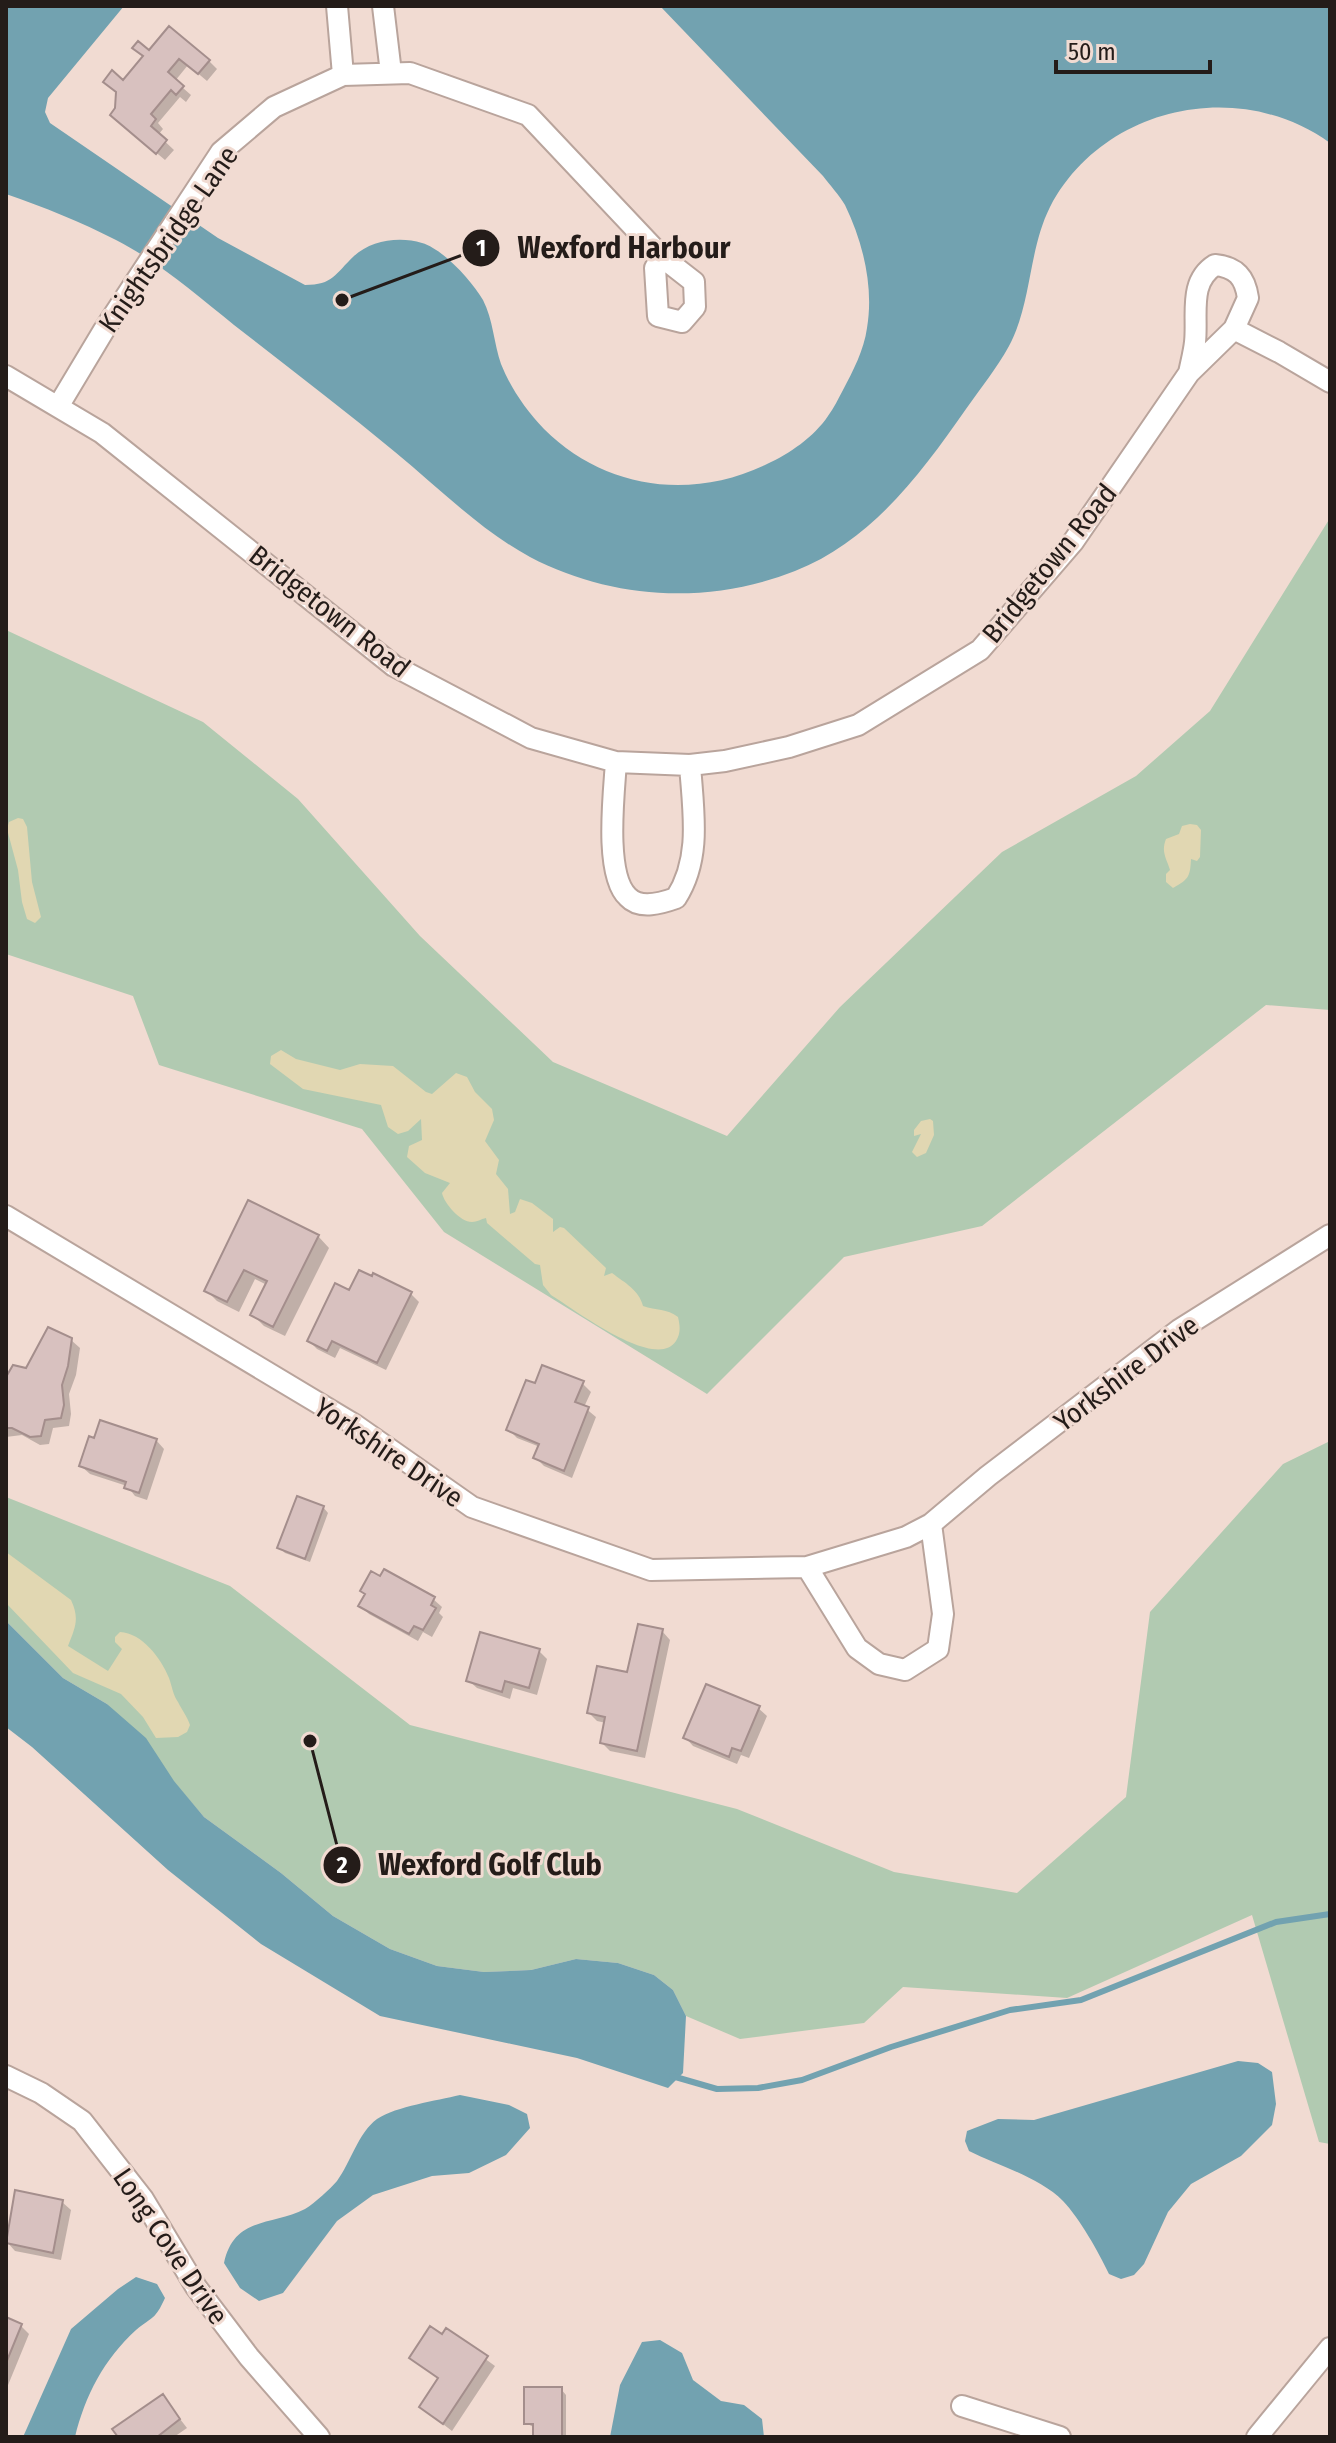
<svg xmlns="http://www.w3.org/2000/svg" width="1336" height="2443" font-family="'Fira Sans Condensed',sans-serif">
	<style>
		.green { fill: #b1cab1 }
		.sand { fill: #e1d7b2 }
		.water { fill: #72a2b0 }
		.shadow { fill: #0003 }
		.lines { fill: none; stroke-linecap: round; stroke-linejoin: round }
		.stream { stroke: #72a2b0; stroke-width: 6 }
		.building { fill: #d8c1bf; stroke: #a48e8c; stroke-width: 2 }
		.minor-casing { stroke: #b9a49c; stroke-width: 24 }
		.minor { stroke: #fff; stroke-width: 20 }
		.labels { text-anchor: middle; stroke-width: 6; stroke-linejoin: round; paint-order: stroke }
		.street-label { font-size: 28px; fill: #241c19; stroke: #f1dbd2 }
		.leader { fill: none; stroke: #241c19; stroke-width: 3 }
		.callout-dot { fill: #241c19; stroke: #f1dbd2; stroke-width: 3 }
		.mark-label { font-size: 24px; text-anchor: middle; font-weight: bold; fill: #fff }
		.callout-label { font-size: 30px; text-anchor: middle; font-weight: bold; fill: #241c19; stroke: #f1dbd2; stroke-width: 6; stroke-linejoin: round; paint-order: stroke }
	</style>
	<rect width="100%" height="100%" fill="#f1dbd2"/>
	<!-- green -->
	<path class="green" d="M1330,518V1010L1266,1005L982,1226L844,1257L707,1394L444,1232L362,1129L159,1065L133,996L6,954V630L203,722L298,799L420,936L553,1062L727,1136L840,1007L1002,852L1136,776L1210,711Z
		M1330,1441V2144L1319,2142L1252,1915L1067,1998L903,1987L864,2023L740,2039L686,2016L673,1990L654,1975L618,1963L576,1959L531,1970L484,1972L437,1966L390,1949L333,1916L281,1873L204,1817L107,1704L63,1678L6,1621V1497L230,1586L410,1725L737,1809L894,1872L1017,1893L1126,1797L1150,1612L1283,1464Z"/>
	<!-- sand -->
	<path class="sand" d="M18,818L23,819L27,827L32,882L41,917L35,923L27,919L22,902L18,870L7,829L9,822Z
		M1190,824L1197,825L1201,830L1200,857L1197,861L1191,859C1190,875 1190,879 1173,888L1166,882V874L1170,870C1166,857 1161,852 1166,839L1179,834L1182,826Z
		M281,1050L296,1059L340,1070L360,1064L393,1066L426,1092L432,1094L456,1073L467,1077L475,1092L492,1109L494,1120L485,1141L499,1160L496,1174L508,1189L510,1214L515,1212L520,1199L532,1203L553,1219V1232L560,1227L564,1228L606,1268L604,1276L612,1273C625,1283 639,1290 643,1306C656,1311 667,1308 678,1317C680,1326 681,1333 676,1341C656,1372 574,1309 551,1295L543,1285L540,1265L535,1264L487,1223L486,1218C481,1219 477,1222 472,1222C460,1222 444,1203 442,1193L450,1183L425,1173L407,1157L409,1146L422,1140L421,1119L408,1131L398,1134L388,1127L381,1105L303,1089L270,1064L271,1056Z
		M930,1119L933,1121L934,1135L926,1153L917,1157L912,1152L921,1134L914,1136V1130L921,1121Z
		M6,1552L71,1600C80,1619 75,1628 68,1646L108,1671L122,1649L115,1642V1637L120,1632C142,1633 161,1658 169,1678C172,1686 173,1695 178,1702C182,1710 187,1716 190,1725L187,1732L178,1737L156,1738L143,1717L121,1694L73,1673L6,1603Z"/>
	<!-- water -->
	<path class="water" d="M6,6H124L48,98L45,112L50,123L218,238L305,285C333,285 335,274 354,256C371,240 400,236 422,243C443,249 472,281 483,300C493,319 494,344 501,364C511,389 526,410 544,429C604,489 691,501 767,464C789,454 814,437 828,416C834,408 838,399 843,390C853,371 864,350 867,328C874,287 863,242 845,205C839,195 830,185 823,176L660,6H1330V143C1239,77 1103,106 1050,207C1028,251 1032,303 1009,346C997,368 980,389 966,409C920,475 871,541 795,571C709,605 612,600 530,557C480,530 439,488 395,452C343,409 288,367 234,325C197,295 159,262 116,240C81,222 44,207 6,194Z
		M6,1621L63,1678L107,1704L146,1738L174,1781L204,1817L281,1873L333,1916L390,1949L437,1966L484,1972L531,1970L576,1959L618,1963L654,1975L673,1990L686,2016L683,2073L668,2088L577,2058L380,2016L261,1944L168,1870L32,1747L6,1727Z
		M1238,2061L1258,2063L1272,2072L1276,2104L1272,2125L1241,2156L1191,2184L1168,2212L1144,2264L1134,2275L1121,2279L1109,2274C1098,2251 1080,2219 1063,2201C1039,2177 999,2166 969,2151L965,2141L967,2131L998,2119L1034,2120Z
		M460,2095L509,2105L527,2114L530,2128L506,2155L469,2173L432,2176L373,2195L337,2221L283,2293L259,2301L240,2288L224,2263C234,2216 272,2226 305,2209C315,2203 330,2189 337,2181C351,2162 358,2133 377,2119C397,2106 436,2101 460,2095Z
		M136,2277L157,2284L165,2298C155,2320 153,2316 136,2330C104,2359 85,2396 75,2437H23L71,2329L118,2289Z
		M660,2340L682,2353L693,2380L721,2401L744,2405L762,2419L764,2437H610L620,2385L642,2342Z"/>
	<!-- shadow -->
	<path class="shadow" d="M149,52L209,61L217,69L207,81L188,65L175,81L191,95L186,102L180,97L158,123L163,129L158,135L174,150L165,160L121,123L117,109L123,82Z
		M249,1202L318,1236L329,1248L285,1336L264,1326L253,1315L267,1285L255,1279L239,1312L217,1301L206,1290Z
		M350,1293L411,1294L419,1302L386,1370L340,1348L335,1358L317,1349L309,1341Z
		M71,1340L80,1348L76,1375L69,1394L71,1414L69,1426L53,1428L49,1444L40,1445L22,1435L6,1437V1379L28,1370Z
		M582,1383L591,1392L584,1407L596,1417L572,1478L544,1466L536,1458L540,1447L517,1438L509,1430L536,1386Z
		M156,1440L164,1449L147,1500L135,1496L127,1486L90,1474L81,1466Z
		M323,1507L328,1513L310,1562L285,1553L280,1548Z
		M367,1595L433,1599L442,1607L439,1613L443,1617L432,1637L423,1632L418,1641L369,1614L361,1606Z
		M662,1631L670,1640L645,1758L610,1751L602,1743L606,1723L597,1721L589,1713L629,1675Z
		M539,1651L547,1659L537,1695L513,1688L510,1699L477,1688L468,1680Z
		M758,1708L767,1716L749,1758L741,1755L737,1764L693,1746L685,1737Z
		M62,2202L71,2210L61,2260L15,2251L7,2242Z
		M6,2320L21,2326L29,2334L6,2390Z
		M447,2331L495,2366L452,2431L421,2407L440,2380L411,2358Z
		M561,2389L566,2395V2437H535V2428L526,2423Z
		M163,2397L187,2428L174,2437H120Z"/>
	<g class="lines">
		<!-- stream -->
		<path class="stream" d="M672,2076L717,2089L758,2088L802,2080L891,2047L1010,2010L1081,2000L1276,1922L1330,1914"/>
	</g>
	<!-- building -->
	<path class="building" d="M169,26L210,60L198,74L179,59L168,72L184,86L176,95L171,90L151,114L156,119L151,126L167,140L156,154L110,115L115,108L116,92L103,82L112,70L123,80L143,56L132,48L138,41L149,50Z
		M248,1200L319,1235L273,1327L250,1315L267,1281L244,1270L227,1302L204,1291Z
		M359,1270L372,1276L373,1273L412,1292L377,1363L332,1341L327,1351L307,1341L335,1283L349,1290Z
		M48,1327L72,1338L68,1366L62,1385L64,1405L61,1418L45,1420L41,1436L30,1437L12,1428H6V1377L13,1365L26,1368Z
		M542,1365L584,1381L575,1402L589,1407L564,1471L533,1458L539,1444L506,1430L526,1380L535,1383Z
		M100,1420L157,1439L139,1493L124,1488L126,1482L79,1466L89,1436L94,1438Z
		M297,1496L324,1506L305,1559L277,1548Z
		M384,1569L435,1597L431,1605L436,1608L423,1630L414,1626L409,1634L358,1606L365,1594L360,1591L371,1571L380,1576Z
		M638,1624L663,1629L637,1751L600,1743L605,1717L587,1713L597,1666L627,1672Z
		M480,1632L540,1649L529,1688L505,1681L502,1692L466,1681Z
		M706,1684L760,1706L741,1751L732,1748L729,1757L683,1738Z
		M15,2190L63,2200L53,2253L6,2243Z
		M6,2317L22,2324L6,2363Z
		M430,2326L442,2334L446,2328L488,2356L443,2424L419,2407L438,2378L409,2358Z
		M524,2387H562V2437H533V2424H524Z
		M163,2394L180,2419L157,2437H118L112,2429Z"/>
	<g class="lines">
		<!-- minor casing -->
		<g class="minor-casing">
			<path id="minor" d="M337,6L343,75
				M383,6L391,73
				M1234,329L1279,352L1330,382
				M6,376L102,433L394,666L531,738L616,762L690,765L725,761L789,747L858,725L980,650L1073,542L1189,373L1234,329L1248,298C1245,277 1236,267 1215,265C1188,282 1198,315 1195,342C1194,352 1191,363 1189,373
				M59,405L104,330L221,152L274,107L343,75L410,73L528,115L662,257L694,282L695,307L682,322L658,316L655,268L662,257
				M616,762C614,793 604,875 628,897C640,910 662,903 676,898C702,858 693,810 690,765
				M6,1216L355,1425L472,1507L651,1570L807,1567L906,1537L931,1524L988,1476L1179,1330L1330,1235
				M807,1567L857,1648L879,1664L905,1670L938,1649L943,1614L931,1524
				M6,2076L41,2093L82,2121L143,2199L196,2287L249,2357L319,2437
				M962,2406L1060,2437
				M1257,2437L1330,2348"/>
		</g>
		<!-- minor -->
		<use href="#minor" class="minor"/>
	</g>
	<g class="labels">
		<!-- street labels -->
		<g class="street-label">
			<text transform="translate(168 239) rotate(-55)" y="10">Knightsbridge Lane</text>
			<text transform="translate(1049 563) rotate(-51)" y="10">Bridgetown Road</text>
			<text transform="translate(330 611) rotate(38)" y="10">Bridgetown Road</text>
			<text transform="translate(1126 1373) rotate(-37)" y="10">Yorkshire Drive</text>
			<text transform="translate(389 1452) rotate(34)" y="10">Yorkshire Drive</text>
			<text transform="translate(171 2246) rotate(56)" y="10">Long Cove Drive</text>
		</g>
	</g>
	<!-- callouts -->
	<path class="leader" d="M342 300L481 248M310 1741L342 1865"/>
	<g class="callout-dot">
		<circle cx="342" cy="300" r="8"/>
		<circle cx="310" cy="1741" r="8"/>
		<circle cx="481" cy="248" r="20"/>
		<circle cx="342" cy="1865" r="20"/>
	</g>
	<g class="mark-label">
		<text x="481" y="256">1</text>
		<text x="342" y="1873">2</text>
	</g>
	<g class="callout-label">
		<text x="624" y="258">Wexford Harbour</text>
		<text x="490" y="1875">Wexford Golf Club</text>
	</g>
	<!-- border -->
	<rect width="1336" height="2443" fill="none" stroke="#241c19" stroke-width="16"/>
	<!-- scale -->
	<path d="M1056 60v12h154v-12" fill="none" stroke="#241c19" stroke-width="4"/>
	<text x="1068" y="60" font-size="24" fill="#241c19" stroke="#f1dbd2" stroke-width="6" paint-order="stroke">50 m</text>
</svg>
